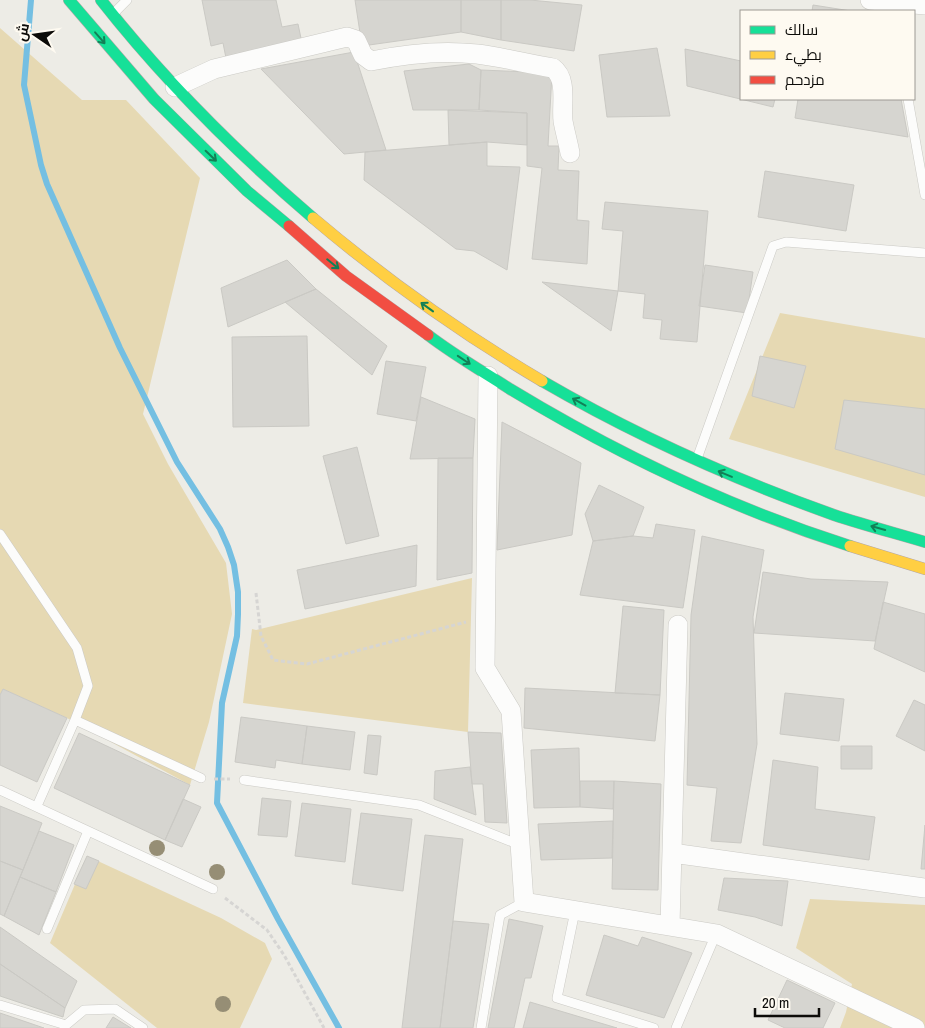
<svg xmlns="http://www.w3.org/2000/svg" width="925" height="1028" font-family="'Archivo Narrow',Cairo,sans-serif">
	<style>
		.green { fill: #e6d9b3 }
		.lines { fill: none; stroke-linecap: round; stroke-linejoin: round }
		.stream { stroke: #74bfe2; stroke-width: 6 }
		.building { fill: #d6d5d0; stroke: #cac9c4 }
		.lane-casing { stroke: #cbcac5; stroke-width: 10 }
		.street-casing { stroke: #cbcac5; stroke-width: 20 }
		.fast-casing { stroke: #b4a6a6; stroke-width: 12 }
		.slow-casing { stroke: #b4a6a6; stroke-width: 12 }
		.jam-casing { stroke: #b4a6a6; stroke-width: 12 }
		.path { stroke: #d6d5d3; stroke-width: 3; stroke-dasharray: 4 2.5; stroke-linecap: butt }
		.lane { stroke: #fcfcfb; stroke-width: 9 }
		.street { stroke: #fcfcfb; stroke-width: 19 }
		.fast { stroke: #16e098; stroke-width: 11 }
		.slow { stroke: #ffcf43; stroke-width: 11 }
		.jam { stroke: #f24e42; stroke-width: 11 }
		.tree { fill: #968e75 }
		.oneway { stroke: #128057 }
	</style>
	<rect width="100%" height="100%" fill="#edece6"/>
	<!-- green -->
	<path class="green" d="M0,28L82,100H126L200,178L143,414L168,464L226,563L232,614L209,722L190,785L67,718L3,689L0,695Z
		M780,313L925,338V497L729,439Z
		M472,578L468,732L243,703L252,629L256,630Z
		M87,856L221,918L265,943L272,959L240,1028H157L50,943Z
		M810,899L925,905V1028H840L846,1012L852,984L796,948Z"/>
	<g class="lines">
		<!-- stream -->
		<path class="stream" d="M31,0L24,85L41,165L47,184L120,348L177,462L220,529L228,547L234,565L238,592V614L237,636L222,703L217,803L278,919L339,1028"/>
	</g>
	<!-- building -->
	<path class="building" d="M202,0H276L282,27L298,24L302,43L226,58L223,43L211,46Z
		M355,0H461V32L362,46Z
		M461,0H501V40L461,32Z
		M501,0H530L582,5L574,51L501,40Z
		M813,5L851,11H812Z
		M657,48L670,116L607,117L599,55Z
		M685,49L741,61V99H775L773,107L687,86Z
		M354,52L386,150L344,154L261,69Z
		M469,64L481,70L479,110H413L404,71Z
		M481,70L552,73L548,146H559L558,170L579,171L577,220L589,221L587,264L532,259L542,168L527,166V113L479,110Z
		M798,99H901L908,137L795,118Z
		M448,110L527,113V145L487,142L449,145Z
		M487,142V166L520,167L507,270L474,251L456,249L364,180L365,152Z
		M765,171L854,185L846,231L758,217Z
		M605,202L708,211L697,342L660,339L662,320L643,318L645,294L618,291L623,231L602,229Z
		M287,260L316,289L228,327L221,288Z
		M705,265L753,272L747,313L699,306Z
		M542,282L618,291L611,331Z
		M316,289L387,346L372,375L285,302Z
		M307,336L309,426L233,427L232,337Z
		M760,356L806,366L794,408L752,396Z
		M386,361L426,367L416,421L377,414Z
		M421,397L475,419L473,458L410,459Z
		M844,400L925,409V475L835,449Z
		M502,422L581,463L572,535L497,550Z
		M357,447L379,536L346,544L323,456Z
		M438,458H473L472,573L437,580Z
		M599,485L644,507L633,536L593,541L585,514Z
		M656,524L695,530L683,608L580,595L593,541L633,536L653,538Z
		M702,536L764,550L753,617L757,744L741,843L711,841L717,788L687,785L691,615Z
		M417,545L416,586L305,609L297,570Z
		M763,572L811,579L888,582L875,641L754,633Z
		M883,602L925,614V672L874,649Z
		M623,606L664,610L660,695L615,693Z
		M525,688L660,695L655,741L524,728Z
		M3,689L67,718L37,782L0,765V695Z
		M785,693L844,699L839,741L780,734Z
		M914,700L925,705V751L896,736Z
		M241,717L307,726L302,764L276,760L275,768L235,762Z
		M307,726L355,732L350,770L302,764Z
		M468,732L501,733L507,823L485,822L483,784H472Z
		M79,733L190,785L165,840L54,788Z
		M368,735L381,736L377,775L364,773Z
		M841,746H872V769H841Z
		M579,748L580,807L534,808L531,750Z
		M773,760L818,767L815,809L875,817L869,860L763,845Z
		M470,767L476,815L434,799L435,771Z
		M580,781H614L613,809L580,807Z
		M614,781L661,784L658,890L612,889Z
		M262,798L291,801L287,837L258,835Z
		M183,799L201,807L182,847L165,840Z
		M302,803L351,809L345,862L295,856Z
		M0,806L42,823L23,870L0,861Z
		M361,813L412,819L403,891L352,884Z
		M613,821L612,858L541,860L538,824Z
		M925,825V869H921Z
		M39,831L74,845L56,892L20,877Z
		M425,835L463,839L453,921L440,1028H402Z
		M87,856L99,861L86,889L74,884Z
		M0,861L23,870L4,916L0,914Z
		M20,877L56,892L39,935L4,916Z
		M724,878L788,881L782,926L755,917L718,910Z
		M509,919L543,926L531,978H525L514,1028H488Z
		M453,921L489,924L473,1028H440Z
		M0,927L77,981L65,1008L0,964Z
		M604,935L638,946L642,937L692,953L664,1018L586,995Z
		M0,964L65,1008L63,1017L0,996Z
		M787,980L835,1003L823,1028H785L768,1020Z
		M530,1002L617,1028H523Z
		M0,1013L44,1028H0Z
		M113,1017L131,1028H106Z"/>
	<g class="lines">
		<!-- lane casing -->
		<g class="lane-casing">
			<path id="lane" d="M114,13L127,0
				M908,99L925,195
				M698,456L773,246L786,242L925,253
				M0,534L77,648L88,686L75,720L37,806
				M75,720L201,778
				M244,780L419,805L520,845
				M0,790L213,889
				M575,911L557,998L654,1028
				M47,929L88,831
				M0,1005L66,1025L84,1010L115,1009L143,1028
				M481,1028L500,915L524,902
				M676,1028L716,934"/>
		</g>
		<!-- street casing -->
		<g class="street-casing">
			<path id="street" d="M870,0L925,5
				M175,87L214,69L347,37L356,40L363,55L371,61C405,54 442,50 477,54C502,57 528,64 553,68C568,79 561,105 563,121C565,132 568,142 570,153
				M488,376L485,668L511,711L524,902L717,934L915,1028
				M672,853L925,888
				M670,926L678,625"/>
		</g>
		<!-- fast casing -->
		<g class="fast-casing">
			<path id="fast" d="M69,0L154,99L247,191L289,226
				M101,0C164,80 236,152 313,218
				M428,335C454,355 482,371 510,389C617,454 731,508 850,546
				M542,381C635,435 733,479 834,515C864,525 895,533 925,542"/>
		</g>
		<!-- slow casing -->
		<g class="slow-casing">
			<path id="slow" d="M313,218C385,279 461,333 542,381
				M850,546L925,569"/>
		</g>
		<!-- jam casing -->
		<g class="jam-casing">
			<path id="jam" d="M289,226L346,276L428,335"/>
		</g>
		<!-- path -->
		<path class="path" d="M256,593L261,636L273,660L307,664L466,622
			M214,779H230
			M225,898L267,930L284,955L324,1028"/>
		<!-- lane -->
		<use href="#lane" class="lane"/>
		<!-- street -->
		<use href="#street" class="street"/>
		<!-- fast -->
		<use href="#fast" class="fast"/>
		<!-- slow -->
		<use href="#slow" class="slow"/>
		<!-- jam -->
		<use href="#jam" class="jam"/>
	</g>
	<!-- trees -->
	<g class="tree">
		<circle cx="157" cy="848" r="8"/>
		<circle cx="217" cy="872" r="8"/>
		<circle cx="223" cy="1004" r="8"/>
	</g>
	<!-- one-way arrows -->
	<defs><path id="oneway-shaft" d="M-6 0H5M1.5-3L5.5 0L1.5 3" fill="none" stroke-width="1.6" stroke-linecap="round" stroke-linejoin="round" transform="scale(1.25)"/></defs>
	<g class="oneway">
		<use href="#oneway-shaft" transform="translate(100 38) rotate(49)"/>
		<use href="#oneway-shaft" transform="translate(211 156) rotate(44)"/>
		<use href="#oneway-shaft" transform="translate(333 264) rotate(39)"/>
		<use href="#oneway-shaft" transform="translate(427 307) rotate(-144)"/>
		<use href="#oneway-shaft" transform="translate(464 360) rotate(34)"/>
		<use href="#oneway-shaft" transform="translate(579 402) rotate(-151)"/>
		<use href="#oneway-shaft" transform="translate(725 474) rotate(-157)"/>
		<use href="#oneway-shaft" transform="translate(878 528) rotate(-164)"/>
	</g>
	<!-- legend -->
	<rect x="740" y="10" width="175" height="90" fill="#fefaf1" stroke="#9d9a94"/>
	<rect x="750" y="26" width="25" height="8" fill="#16e098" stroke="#9d9a94"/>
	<text x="785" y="35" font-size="15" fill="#0c0b08">سالك</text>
	<rect x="750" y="51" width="25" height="8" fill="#ffcf43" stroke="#9d9a94"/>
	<text x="785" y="60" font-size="15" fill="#0c0b08">بطيء</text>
	<rect x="750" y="76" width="25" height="8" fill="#f24e42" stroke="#9d9a94"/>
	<text x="785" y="85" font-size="15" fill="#0c0b08">مزدحم</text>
	<!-- north arrow -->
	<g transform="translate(35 35) rotate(283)" stroke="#fefaf1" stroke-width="4" paint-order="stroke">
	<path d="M0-4L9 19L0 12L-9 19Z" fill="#0c0b08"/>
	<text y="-8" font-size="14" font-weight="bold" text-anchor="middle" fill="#0c0b08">ش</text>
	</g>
	<!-- scale -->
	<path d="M755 1008v8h64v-8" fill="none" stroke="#0c0b08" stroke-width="2.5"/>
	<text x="762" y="1008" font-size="15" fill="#0c0b08" stroke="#fefaf1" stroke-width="4" paint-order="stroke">20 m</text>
</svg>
